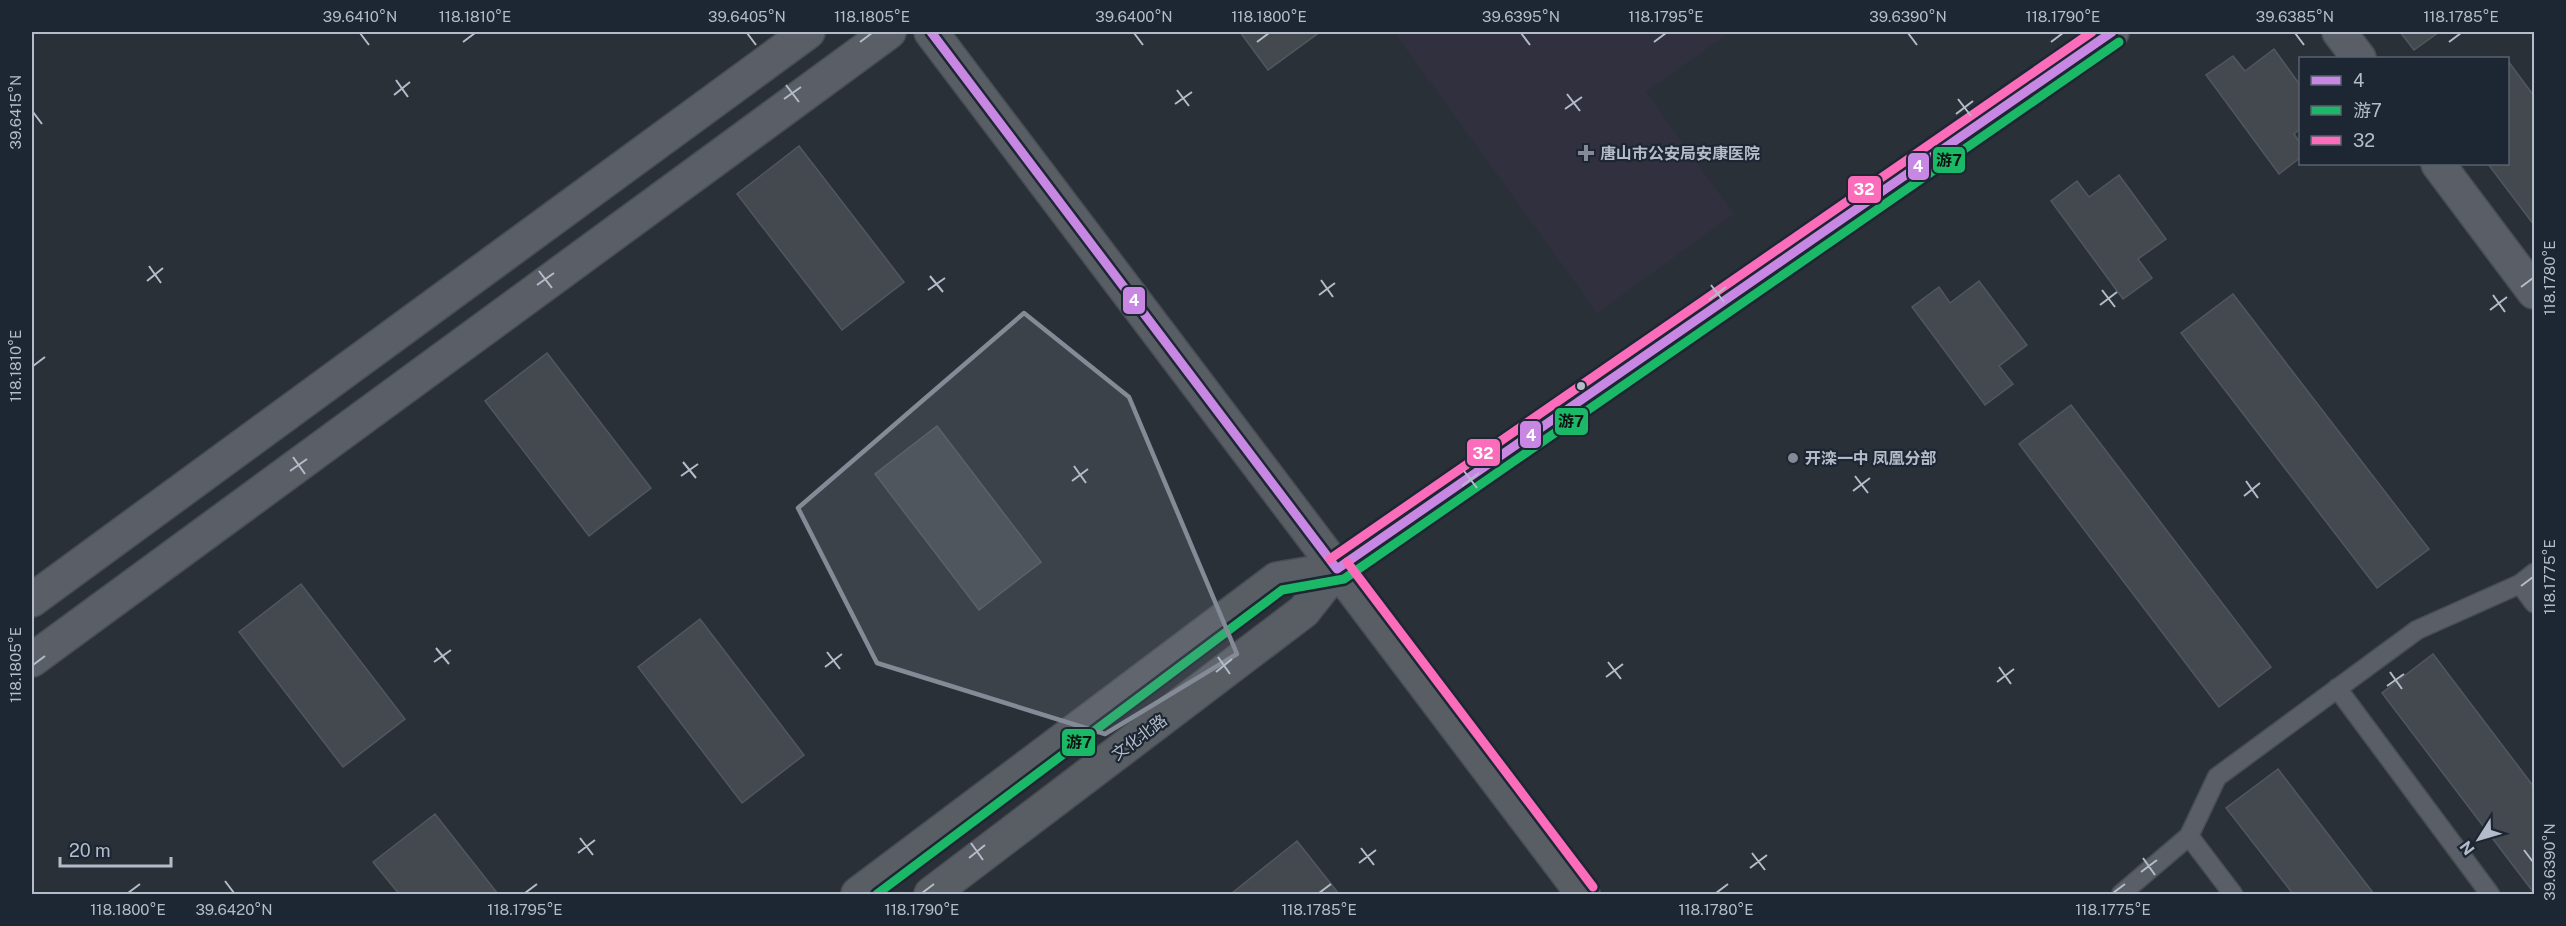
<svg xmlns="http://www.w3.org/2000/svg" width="2566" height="926" font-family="'Public Sans','Noto Sans SC',sans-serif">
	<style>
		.medical { fill: #31303e }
		.building { fill: #444950; stroke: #52575f; stroke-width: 1.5 }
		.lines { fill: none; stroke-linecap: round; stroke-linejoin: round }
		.lane-casing { stroke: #484c53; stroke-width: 21 }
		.street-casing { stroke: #484c53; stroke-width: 36 }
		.secondary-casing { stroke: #484c53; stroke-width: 36 }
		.lane { stroke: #5a5e66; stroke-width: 18 }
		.street { stroke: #5a5e66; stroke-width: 33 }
		.secondary { stroke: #595d64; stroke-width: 33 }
		.bus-1-casing { stroke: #1d2633; stroke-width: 14 }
		.bus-2-casing { stroke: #1d2633; stroke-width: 14 }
		.bus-3-casing { stroke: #1d2633; stroke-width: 14 }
		.bus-1 { stroke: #c787e3; stroke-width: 9 }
		.bus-2 { stroke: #1ab867; stroke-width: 9 }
		.bus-3 { stroke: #fb6dba; stroke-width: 9 }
		.marked { fill: #848b96; fill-opacity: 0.2; stroke: #848b96; stroke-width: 4.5; stroke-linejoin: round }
		.ticks { fill: none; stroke: #b4bcc9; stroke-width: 2 }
		.poi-dot { fill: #848b96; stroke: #1d2633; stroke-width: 2 }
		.bus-dot { fill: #b4bcc9; stroke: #1d2633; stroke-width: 2 }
		.labels { text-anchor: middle; stroke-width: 4.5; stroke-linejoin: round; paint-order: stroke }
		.poi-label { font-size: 16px; font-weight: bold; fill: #b4bcc9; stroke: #1d2633; text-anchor: start }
		.street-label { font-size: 16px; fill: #b4bcc9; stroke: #1d2633 }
		.line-badge { stroke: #1d2633; stroke-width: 2 }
		.badge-label { font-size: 16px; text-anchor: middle; font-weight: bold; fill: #fff }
		.pale-badge-label { font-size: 16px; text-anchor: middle; font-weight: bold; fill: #111 }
		.neatline { fill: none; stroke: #b4bcc9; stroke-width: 2 }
		.ticks-label { font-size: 15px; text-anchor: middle; fill: #b4bcc9 }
	</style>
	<rect width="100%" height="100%" fill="#2a3038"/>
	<!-- medical -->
	<path class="medical" d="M1394,32H1730L1646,92L1734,214L1597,313Z"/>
	<!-- building -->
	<path class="building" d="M1240,32H1320L1268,70Z
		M2400,32H2439L2414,50Z
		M2274,49L2300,85V129L2294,134L2300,143V158L2279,174L2206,75L2233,56L2245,71Z
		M2508,61L2534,96V225L2488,164H2508Z
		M799,146L904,282L842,330L737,194Z
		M2119,175L2166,239L2138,259L2152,278L2123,299L2051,201L2077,181L2089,197Z
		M1979,281L2027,345L1999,366L2013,384L1985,405L1912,307L1939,287L1950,303Z
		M2233,294L2429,549L2377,588L2181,333Z
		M547,353L651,488L589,536L485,401Z
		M2071,405L2271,667L2219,707L2019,444Z
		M937,426L1041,562L979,610L875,474Z
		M301,584L405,719L343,767L239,632Z
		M700,619L804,755L742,803L638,667Z
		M2433,654L2534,787V893L2382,693Z
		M2278,769L2374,894H2293L2226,808Z
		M435,814L498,894H399L373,862Z
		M1297,841L1339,894H1233L1232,893Z"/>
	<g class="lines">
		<!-- lane casing -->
		<g class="lane-casing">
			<path id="lane" d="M2520,584L2534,603
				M2337,688L2490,894
				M2121,894L2189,836
				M2233,894L2189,836L2217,777L2417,630L2520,584L2534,573"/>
		</g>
		<!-- street casing -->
		<g class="street-casing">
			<path id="street" d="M2339,32L2359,58
				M2438,164L2534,292
				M32,600L808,32
				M32,660L889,32"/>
		</g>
		<!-- secondary casing -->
		<g class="secondary-casing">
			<path id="secondary" d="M931,32L1583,894
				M858,894L1277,579L1337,569
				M931,894L1304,611L1337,569L2112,32"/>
		</g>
		<!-- lane -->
		<use href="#lane" class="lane"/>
		<!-- street -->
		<use href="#street" class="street"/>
		<!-- secondary -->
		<use href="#secondary" class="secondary"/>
		<!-- bus-1 casing -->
		<g class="bus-1-casing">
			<path id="bus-1" d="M931,32L1337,569
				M1337,569L2112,32"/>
		</g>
		<!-- bus-2 casing -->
		<g class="bus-2-casing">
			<path id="bus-2" d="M877,894L1282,590L1344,579L2119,42"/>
		</g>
		<!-- bus-3 casing -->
		<g class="bus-3-casing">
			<path id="bus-3" d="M1330,559L2092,32
				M1347,562L1593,887"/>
		</g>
		<!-- bus-1 -->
		<use href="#bus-1" class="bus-1"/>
		<!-- bus-2 -->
		<use href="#bus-2" class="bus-2"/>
		<!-- bus-3 -->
		<use href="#bus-3" class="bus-3"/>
	</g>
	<!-- marked area -->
	<path class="marked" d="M1024,313L1129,397L1237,654L1105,734L877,663L798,508Z"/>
	<!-- ticks -->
	<path class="ticks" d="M360,33L369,45M747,33L756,45M1134,33L1143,45M1521,33L1530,45M1908,33L1917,45M2295,33L2304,45M463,42L475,33M860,42L872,33M1257,42L1269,33M1654,42L1666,33M2051,42L2063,33M2449,42L2461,33M396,80L408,97M786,85L799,102M1177,90L1189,106M1567,94L1580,111M394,95L410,82M784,99L801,87M1958,99L1971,116M1175,104L1192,92M1565,109L1582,97M33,112L42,124M1956,114L1973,101M149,266L161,283M539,271L552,288M930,276L943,292M1321,280L1333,297M147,281L163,268M537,285L554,273M1711,285L1724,302M2521,287L2533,278M928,290L945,278M2102,290L2115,307M1319,295L1335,283M2493,295L2505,312M1709,300L1726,287M2100,305L2117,292M2490,310L2507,297M33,366L45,357M293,457L305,474M683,462L696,478M1074,466L1086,483M290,471L307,459M1464,471L1477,488M681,476L698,464M1855,476L1868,493M1072,481L1088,469M2246,481L2258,498M1462,486L1479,473M1853,491L1870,478M2244,496L2260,483M2521,586L2533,577M436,648L449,664M827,652L840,669M1218,657L1230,674M434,662L451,650M1608,662L1621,679M33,665L45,656M825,667L842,654M1999,667L2011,684M1216,672L1232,659M2390,672L2402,689M1606,677L1623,664M1997,682L2014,669M2387,686L2404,674M580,838L593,855M971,843L983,860M1361,848L1374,865M2524,850L2533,862M578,853L595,840M1752,853L1765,870M969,858L985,845M2143,858L2155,875M1359,863L1376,850M1750,868L1767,855M2141,872L2157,860M225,881L234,893M128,893L140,884M525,893L537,884M922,893L934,884M1319,893L1331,884M1716,893L1728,884M2113,893L2125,884"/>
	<!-- markers -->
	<g class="poi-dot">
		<path d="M1583 144h6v6h6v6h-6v6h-6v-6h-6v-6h6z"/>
		<circle cx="1793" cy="458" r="6"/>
	</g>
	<circle class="bus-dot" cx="1581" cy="386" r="5"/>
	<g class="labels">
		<!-- poi labels -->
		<g class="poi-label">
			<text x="1600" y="159">唐山市公安局安康医院</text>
			<text x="1805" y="464">开滦一中 凤凰分部</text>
		</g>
		<!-- street labels -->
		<g class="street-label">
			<text transform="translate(1139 737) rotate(-37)" y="6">文化北路</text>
		</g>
	</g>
	<g class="line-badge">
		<rect x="1932" y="146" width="34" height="28" rx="6" fill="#1ab867"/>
		<rect x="1907" y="152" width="23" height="29" rx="6" fill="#c787e3"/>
		<rect x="1847" y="175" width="35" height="29" rx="6" fill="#fb6dba"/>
		<rect x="1122" y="286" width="24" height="29" rx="6" fill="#c787e3"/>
		<rect x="1554" y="407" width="35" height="29" rx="6" fill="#1ab867"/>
		<rect x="1519" y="420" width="23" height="29" rx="6" fill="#c787e3"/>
		<rect x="1466" y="438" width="35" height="29" rx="6" fill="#fb6dba"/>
		<rect x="1061" y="728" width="35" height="29" rx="6" fill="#1ab867"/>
	</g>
	<g class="badge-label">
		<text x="1918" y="172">4</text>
		<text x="1864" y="195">32</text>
		<text x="1134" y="306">4</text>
		<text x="1531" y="441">4</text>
		<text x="1483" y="459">32</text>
	</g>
	<g class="pale-badge-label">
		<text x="1949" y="166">游7</text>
		<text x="1571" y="427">游7</text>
		<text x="1079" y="748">游7</text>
	</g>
	<!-- border -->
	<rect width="2566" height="926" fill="none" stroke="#1d2633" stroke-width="66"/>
	<!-- legend -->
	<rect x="2299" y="57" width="210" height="108" fill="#1d2633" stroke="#59626f" stroke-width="1.5"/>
	<rect x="2311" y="76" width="30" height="9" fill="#c787e3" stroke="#59626f" stroke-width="1.5"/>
	<text x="2353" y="87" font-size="18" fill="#b4bcc9">4</text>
	<rect x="2311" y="106" width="30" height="9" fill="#1ab867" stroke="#59626f" stroke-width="1.5"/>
	<text x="2353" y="117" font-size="18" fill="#b4bcc9">游7</text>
	<rect x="2311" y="136" width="30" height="9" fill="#fb6dba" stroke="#59626f" stroke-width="1.5"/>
	<text x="2353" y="147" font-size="18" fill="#b4bcc9">32</text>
	<!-- north arrow -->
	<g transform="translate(2479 839) rotate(233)" stroke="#1d2633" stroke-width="4.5" paint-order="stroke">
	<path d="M0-4.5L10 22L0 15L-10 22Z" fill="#b4bcc9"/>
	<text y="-9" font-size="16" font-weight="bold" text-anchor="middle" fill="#b4bcc9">N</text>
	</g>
	<!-- scale -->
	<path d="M60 857v9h111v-9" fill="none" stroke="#b4bcc9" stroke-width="3"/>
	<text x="69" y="857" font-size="18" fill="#b4bcc9" stroke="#1d2633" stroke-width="4.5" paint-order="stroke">20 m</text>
	<rect x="33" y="33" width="2500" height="860" class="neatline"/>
	<g class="ticks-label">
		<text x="360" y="22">39.6410°N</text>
		<text x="475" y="22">118.1810°E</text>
		<text x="747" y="22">39.6405°N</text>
		<text x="872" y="22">118.1805°E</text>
		<text x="1134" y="22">39.6400°N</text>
		<text x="1269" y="22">118.1800°E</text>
		<text x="1521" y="22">39.6395°N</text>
		<text x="1666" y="22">118.1795°E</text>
		<text x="1908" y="22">39.6390°N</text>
		<text x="2063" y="22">118.1790°E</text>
		<text x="2295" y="22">39.6385°N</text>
		<text x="2461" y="22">118.1785°E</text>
		<text transform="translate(16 112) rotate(-90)" y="5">39.6415°N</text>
		<text transform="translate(2550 278) rotate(-90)" y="5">118.1780°E</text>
		<text transform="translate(16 366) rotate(-90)" y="5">118.1810°E</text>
		<text transform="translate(2550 577) rotate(-90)" y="5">118.1775°E</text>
		<text transform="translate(16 665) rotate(-90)" y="5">118.1805°E</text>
		<text transform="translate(2550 862) rotate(-90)" y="5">39.6390°N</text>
		<text x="128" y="915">118.1800°E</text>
		<text x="234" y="915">39.6420°N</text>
		<text x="525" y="915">118.1795°E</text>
		<text x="922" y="915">118.1790°E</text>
		<text x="1319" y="915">118.1785°E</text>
		<text x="1716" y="915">118.1780°E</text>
		<text x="2113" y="915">118.1775°E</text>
	</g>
</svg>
